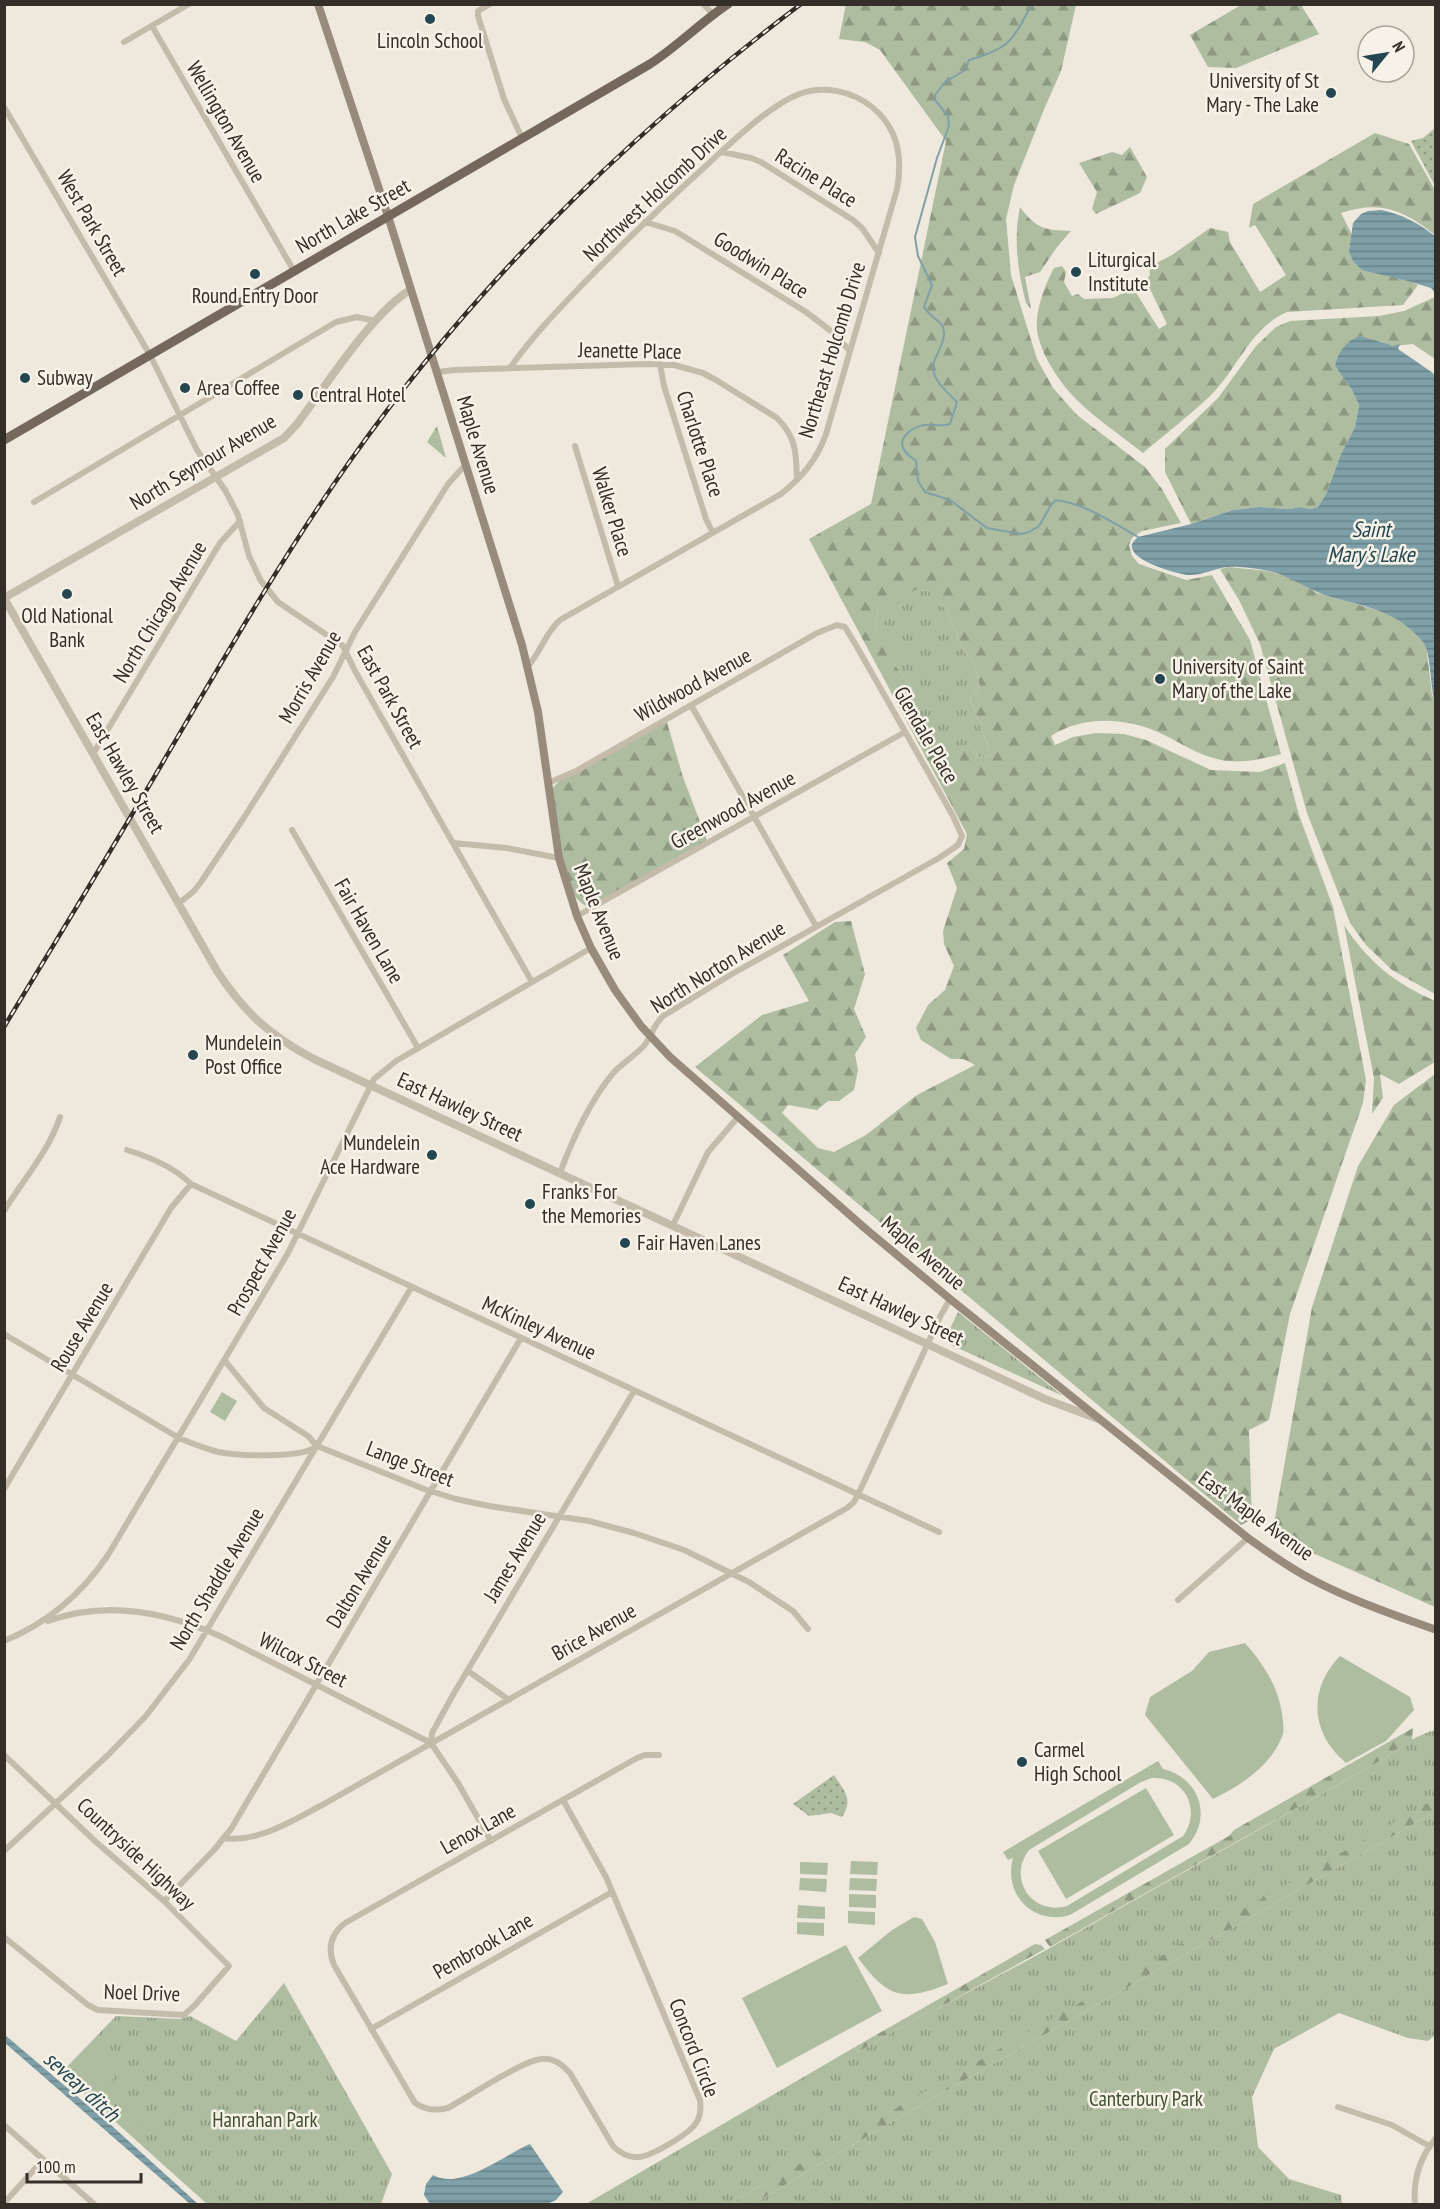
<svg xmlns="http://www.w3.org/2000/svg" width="1440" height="2209" font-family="'PT Sans Narrow',sans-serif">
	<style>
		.grass { fill: url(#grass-tufts) }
		.forest { fill: url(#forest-firs); fill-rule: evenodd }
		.garden { fill: url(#garden-dots) }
		.pitch { fill: #aebc9f; fill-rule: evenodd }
		.water { fill: url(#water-rules) }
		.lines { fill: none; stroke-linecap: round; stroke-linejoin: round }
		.stream { stroke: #7fa0a8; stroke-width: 2 }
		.minor { stroke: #c5bbaa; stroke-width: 6 }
		.tertiary { stroke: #c5bbaa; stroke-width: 8 }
		.secondary { stroke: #988b7c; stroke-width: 8 }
		.primary { stroke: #74675c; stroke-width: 9 }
		.rail-casing { stroke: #342e29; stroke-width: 4.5 }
		.rail { stroke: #f7f2e8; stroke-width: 2; stroke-dasharray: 7; stroke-linecap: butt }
		.poi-dot { fill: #234650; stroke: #f7f2e8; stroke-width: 2 }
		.labels { text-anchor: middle; stroke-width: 5; stroke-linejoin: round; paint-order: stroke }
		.poi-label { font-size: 21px; fill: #342e29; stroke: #f7f2e8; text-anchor: start }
		.street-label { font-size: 21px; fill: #342e29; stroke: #f7f2e8 }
		.park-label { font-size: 21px; fill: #3f4f30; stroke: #f7f2e8 }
		.water-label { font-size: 22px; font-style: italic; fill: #234650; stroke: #f7f2e8 }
	</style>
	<defs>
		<pattern id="grass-tufts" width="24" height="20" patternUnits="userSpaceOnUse" patternTransform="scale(1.5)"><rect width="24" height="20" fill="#aebc9f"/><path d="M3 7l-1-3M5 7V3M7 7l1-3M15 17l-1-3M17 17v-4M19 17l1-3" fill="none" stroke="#8e9982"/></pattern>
		<pattern id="forest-firs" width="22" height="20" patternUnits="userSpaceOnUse" patternTransform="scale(1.5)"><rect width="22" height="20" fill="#aebc9f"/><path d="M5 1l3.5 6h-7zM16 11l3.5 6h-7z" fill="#8e9982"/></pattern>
		<pattern id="garden-dots" width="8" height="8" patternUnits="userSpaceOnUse" patternTransform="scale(1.5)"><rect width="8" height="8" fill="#aebc9f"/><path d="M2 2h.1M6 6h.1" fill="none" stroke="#8e9982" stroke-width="1.8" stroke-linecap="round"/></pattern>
		<pattern id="water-rules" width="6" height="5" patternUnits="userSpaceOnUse" patternTransform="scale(1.5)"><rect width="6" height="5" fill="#7fa0a8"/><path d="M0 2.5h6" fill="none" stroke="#698389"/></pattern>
	</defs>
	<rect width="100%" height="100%" fill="#efe9dd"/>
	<!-- grass -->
	<path class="grass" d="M437,426L446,458L427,442Z
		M915,590L932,591L939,603L947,610L964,652L973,660L980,687L970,698L991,755L980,758L968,745L935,754L933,735L912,710L915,692L895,665L875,628L879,606L897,603Z
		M958,1312L1063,1396L949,1344L951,1339L946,1337Z
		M1435,1730L1436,1799L1434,1801L729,2204H586L855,2047L858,2052L929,2011H933L1041,1953L1387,1757C1400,1745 1418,1735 1435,1730Z
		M1435,1812V2035L1428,2041L1408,2038L1339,2013L1274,2049L1252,2097L1258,2147L1289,2179L1341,2195L1342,2204H753L900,2117Z
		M284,1983L392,2174L381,2204H207L61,2073L116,2016L180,2019L190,2016L236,2041Z"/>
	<!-- forest -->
	<path class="forest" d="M846,4L1076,5L1061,71L1045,107L1014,185L1006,219L1011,275L1037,359L1053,388L1077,415L1145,467L1162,489L1181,523L1142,531L1132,538L1129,545L1132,556L1139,564L1186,580L1212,575L1250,640L1281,754C1262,759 1242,764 1221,760C1200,756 1181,743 1162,734C1127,717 1083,715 1051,736L1055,745L1073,737L1096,733L1124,734L1146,740L1211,770L1260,772L1285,763L1299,815L1333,907L1366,1080L1363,1103L1290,1314L1269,1420L1249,1430L1252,1519L1241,1525L695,1067L762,1015L809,1001L783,955L835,922L851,921L865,974L854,1009L866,1037L855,1054L858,1070L854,1090L839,1101H828L817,1110L788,1105L782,1113L818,1148L834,1152L866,1135L917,1095L975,1065L963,1059H951L921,1040L916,1028L928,1005L945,990L954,966L944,944L943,931L957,888L947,863L964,849L967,834L809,539L871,504L946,141L880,50L865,42L839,39ZM915,590L932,592L939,603L947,610L964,652L973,660L980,687L970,698L991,755L980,758L968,745L935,753L933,735L912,710L915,692L895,665L900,643L881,638L875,628L879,606L897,604Z
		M1241,5H1301L1319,34L1236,68L1208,67L1190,35Z
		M1375,133L1409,144L1435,190V235C1404,210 1380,200 1341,213L1352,235L1349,251L1418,285L1403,305L1287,312C1250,328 1237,370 1210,396C1189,416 1165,434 1143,453C1122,436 1097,420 1078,401C1061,385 1040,354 1037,330C1035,312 1045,284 1054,268L1062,266L1066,272L1064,282L1072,296L1078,294L1084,299L1113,298L1133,288L1159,329L1167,324L1146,281L1150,275L1149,267L1172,255L1210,228L1228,232L1230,242L1260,292L1286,275L1255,225L1249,228L1253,204Z
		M1130,147L1147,177L1140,193L1096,214L1092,209L1097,192L1079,163L1112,152L1122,155Z
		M1020,207C1036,229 1045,230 1071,231L1057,247L1040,272L1025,277L1031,309L1026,303C1018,271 1013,240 1020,207Z
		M1435,297V359L1413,344L1393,346L1380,341H1373L1360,336C1347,344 1338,351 1335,366L1352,390L1359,405L1355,427L1341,454L1326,494L1318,507L1311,509L1299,507L1290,509L1259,507L1233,510L1191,524L1165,472V449L1218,398L1256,346L1276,327L1290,321L1379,316L1404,311Z
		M1229,567L1268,571L1290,577L1317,593L1394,615L1412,630L1426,645L1432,695L1436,703L1435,994L1392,970L1366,945L1350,923L1307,813L1260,644L1239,600L1220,569Z
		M666,719L683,777L708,843L590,908C556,894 554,825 549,792L563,777Z
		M1344,925C1369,963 1395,983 1435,1001V1062L1399,1084L1380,1074L1383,1098L1372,1114L1374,1078Z
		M1435,1074V1607L1272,1535L1312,1307L1358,1166L1394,1105Z
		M1413,1728L1412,1740L1394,1751L1387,1757L1050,1947L1045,1940L1229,1836L1234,1830Z
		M1435,1799V1812L900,2117L753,2204H729Z
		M1035,1944L1041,1945L1045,1949L933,2011H929L858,2052L855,2047Z"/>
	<!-- garden -->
	<path class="garden" d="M1435,128V186L1411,141L1423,138Z
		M834,1775C844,1791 854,1799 842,1817L831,1813L809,1816L793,1804Z"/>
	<!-- pitch -->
	<path class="pitch" d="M222,1392L237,1401L225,1421L210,1412Z
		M1245,1643C1265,1666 1280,1689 1283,1721C1283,1725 1284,1730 1283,1734C1272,1766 1241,1785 1213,1799L1145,1715L1150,1697L1192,1671L1209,1652Z
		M1340,1656L1410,1697L1414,1710L1386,1741L1346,1763C1310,1733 1308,1689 1340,1656Z
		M1158,1761L1163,1769C1198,1777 1213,1815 1189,1844L1070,1915C1033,1926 1003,1894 1013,1858L1008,1860L1003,1852ZM1152,1778C1185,1776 1202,1810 1183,1836L1067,1906C1032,1916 1007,1879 1029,1850L1141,1782Z
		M1146,1788L1174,1835L1066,1899L1038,1851Z
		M851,1861L878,1862L877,1875L850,1874Z
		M800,1862L828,1863L827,1875L800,1874Z
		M800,1878L827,1879L826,1892L799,1890Z
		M850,1878L877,1879L876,1891L849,1890Z
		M849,1894L876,1895V1908L849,1907Z
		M798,1905L825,1907V1919L797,1918Z
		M848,1911L875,1912V1925L848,1923Z
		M914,1917L922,1919L935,1942L948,1984C902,2002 888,1998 858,1958L892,1930Z
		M797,1922L824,1923V1936L797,1934Z
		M846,1945L882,2011L777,2068L742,1998Z
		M97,2054L106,2063L87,2082L78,2074Z
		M108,2065L117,2074L98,2094L90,2085Z
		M120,2076L129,2085L110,2105L101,2096Z
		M137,2102L149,2114L131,2133L119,2121Z"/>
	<!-- water -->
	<path class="water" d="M1381,210C1402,214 1418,223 1435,236V293L1431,288L1408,281L1362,270L1353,261L1349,251L1353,223L1361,214L1368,211Z
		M1360,336C1371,340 1382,341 1393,346L1400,344L1398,349L1433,373L1435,377V703C1430,689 1431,651 1423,642C1396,610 1369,608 1331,597C1309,591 1292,576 1269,571C1257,569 1240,566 1228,567C1215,568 1201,576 1188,575C1177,574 1127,560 1132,544C1133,541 1136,539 1138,537L1191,524L1233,510L1259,507L1290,509L1299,507L1311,509L1318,507L1326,494L1341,454L1355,427L1359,405L1352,390L1335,366C1337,353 1347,340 1360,336Z
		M5,2035L111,2125L198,2204H190L5,2043Z
		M530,2144L563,2192L556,2200L547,2204H430L424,2195L426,2184L433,2175C460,2191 504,2155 530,2144Z"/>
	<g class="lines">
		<!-- stream -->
		<path class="stream" d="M1032,4C1012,41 1011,48 969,60L965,70L945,82L935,95V100L948,116L949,126L937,158L915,237L918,256L932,285L924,307C929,317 944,321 944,332C945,340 940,348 937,355C925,375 944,389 957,402L950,424C941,427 934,424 925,425C914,426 895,438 905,451C907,455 913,458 916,461L918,481L925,492L950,500L987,528L1021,534L1029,532L1039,526L1051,505L1056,500C1086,504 1112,522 1138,537"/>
		<!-- minor -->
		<path class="minor" d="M490,4L478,11V16L504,99L522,138
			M703,4L713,14
			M152,26L294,271
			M124,42L189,4
			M4,107L150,355L197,450L225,490L238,515L249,556L261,581L278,602L343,646L355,671L532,982
			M722,152L751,158L761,162L853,220L862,228L879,253
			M645,222L675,231L806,312L831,331L850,351
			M660,364L664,386L706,519L713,533
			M510,368C531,338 556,312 581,286C623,243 665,203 709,163C733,141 769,106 799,94C824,85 852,91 872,107C898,128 903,157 897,189L826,434C817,460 802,477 781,494L560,620C545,633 541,652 528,666
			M437,372L454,370L647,364L674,365L703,373L716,380L777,418C797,438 796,454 797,480
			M575,446L618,586
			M34,502L336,322L357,317L376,321
			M691,705L816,926
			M93,754L220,543L240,521
			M548,783L576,771L817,633L837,625L845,627L857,647L953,816L962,836L958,845L939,858L732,974L663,1016C652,1027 654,1032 646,1043C641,1051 623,1063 615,1071C592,1097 572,1140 560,1173
			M292,830L418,1048
			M453,843L507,848L559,858
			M179,903L193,892L201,882L243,819L333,677L355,632L438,500L448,484L466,464
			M577,916L905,732
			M127,1150C150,1157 174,1167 191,1184L939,1532
			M4,1211C23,1180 49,1151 60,1117
			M673,1225L708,1152L738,1117
			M4,1334L179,1438C191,1443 204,1448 218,1452C237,1456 298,1458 314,1448
			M225,1361L264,1408L308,1436L317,1446
			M317,1446L424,1489L456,1499L489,1506L589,1521L634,1533L684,1550L749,1582L793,1611L808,1629
			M4,1489L171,1208L191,1184
			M1178,1600L1248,1538
			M48,1621C106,1600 167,1612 222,1637L431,1743L458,1783L491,1841
			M4,1641C48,1623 81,1595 108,1555L288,1253L374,1079L396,1061L591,948
			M468,1671L509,1700
			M431,1743L432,1733L454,1693L634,1391
			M4,1755L96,1842L164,1901L229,1966L195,2005L184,2015L98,2010L88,2005L4,1937
			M563,1800L606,1877L700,2100C701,2108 701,2116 696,2123C689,2134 652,2156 639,2157C629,2158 620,2153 613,2146L570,2073C563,2065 553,2057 541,2059C522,2061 468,2097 448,2108C435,2111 426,2110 415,2103L334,1965C327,1948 331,1934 345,1923L637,1758L645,1755H659
			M223,1838C259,1843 293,1820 324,1804L847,1508L854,1502L863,1484L941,1315L950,1299
			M4,1851L108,1755L145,1717L189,1660L411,1288
			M164,1901L214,1850L231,1829L521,1338
			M371,2029L612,1892
			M1338,2107L1392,2125L1429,2146
			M4,2125L94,2204
			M4,2203L43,2160
			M1415,2204C1413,2180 1420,2157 1436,2138"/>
		<!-- tertiary -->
		<path class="tertiary" d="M410,290C371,314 326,386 297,424L284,438L4,598L217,971C244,1012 270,1036 314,1059L1045,1399L1098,1419"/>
		<!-- secondary -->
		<path class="secondary" d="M318,4L388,216L522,645L538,712L559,858L577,916L591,948L615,990L641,1026L670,1057L867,1230L950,1299L1248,1538C1270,1554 1291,1569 1315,1581C1353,1601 1395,1615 1436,1630"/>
		<!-- primary -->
		<path class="primary" d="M4,440L650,64C678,46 701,22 728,4"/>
		<!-- rail casing -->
		<g class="rail-casing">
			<path id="rail" d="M4,1027C57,939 111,851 163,762C223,660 282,557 350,461C475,284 629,134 801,4"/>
		</g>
		<!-- rail -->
		<use href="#rail" class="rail"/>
	</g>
	<!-- markers -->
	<g class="poi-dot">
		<circle cx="430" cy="19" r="6"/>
		<circle cx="1331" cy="93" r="6"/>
		<circle cx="1076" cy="272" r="6"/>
		<circle cx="255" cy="274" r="6"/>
		<circle cx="25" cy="378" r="6"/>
		<circle cx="185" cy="388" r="6"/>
		<circle cx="298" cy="395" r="6"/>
		<circle cx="67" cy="594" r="6"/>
		<circle cx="1160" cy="679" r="6"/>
		<circle cx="193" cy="1055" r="6"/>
		<circle cx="432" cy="1155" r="6"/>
		<circle cx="530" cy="1204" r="6"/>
		<circle cx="625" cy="1243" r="6"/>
		<circle cx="1022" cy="1762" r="6"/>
	</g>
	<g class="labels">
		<!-- poi labels -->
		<g class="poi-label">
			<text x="430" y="48" text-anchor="middle">Lincoln School</text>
			<text x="1319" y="88" text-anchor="end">University of St<tspan x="1319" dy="24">Mary - The Lake</tspan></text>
			<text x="1088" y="267">Liturgical<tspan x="1088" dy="24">Institute</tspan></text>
			<text x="255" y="303" text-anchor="middle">Round Entry Door</text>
			<text x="37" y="385">Subway</text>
			<text x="197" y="395">Area Coffee</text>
			<text x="310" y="402">Central Hotel</text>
			<text x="67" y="623" text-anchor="middle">Old National<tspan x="67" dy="24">Bank</tspan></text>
			<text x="1172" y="674">University of Saint<tspan x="1172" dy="24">Mary of the Lake</tspan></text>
			<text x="205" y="1050">Mundelein<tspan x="205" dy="24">Post Office</tspan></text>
			<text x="420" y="1150" text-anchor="end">Mundelein<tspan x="420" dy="24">Ace Hardware</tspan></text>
			<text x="542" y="1199">Franks For<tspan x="542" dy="24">the Memories</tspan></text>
			<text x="637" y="1250">Fair Haven Lanes</text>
			<text x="1034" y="1757">Carmel<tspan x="1034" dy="24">High School</tspan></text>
		</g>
		<!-- street labels -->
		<g class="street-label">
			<text transform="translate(226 122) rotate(60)" y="7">Wellington Avenue</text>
			<text transform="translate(816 178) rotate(32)" y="7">Racine Place</text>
			<text transform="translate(655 194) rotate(-43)" y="7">Northwest Holcomb Drive</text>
			<text transform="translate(353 216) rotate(-30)" y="7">North Lake Street</text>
			<text transform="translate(92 223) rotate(60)" y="7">West Park Street</text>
			<text transform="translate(761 265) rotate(32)" y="7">Goodwin Place</text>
			<text transform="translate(832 350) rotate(-73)" y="7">Northeast Holcomb Drive</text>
			<text transform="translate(630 351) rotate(1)" y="7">Jeanette Place</text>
			<text transform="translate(700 444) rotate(72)" y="7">Charlotte Place</text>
			<text transform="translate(478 445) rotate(73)" y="7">Maple Avenue</text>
			<text transform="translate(203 462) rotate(-31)" y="7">North Seymour Avenue</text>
			<text transform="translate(612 512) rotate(73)" y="7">Walker Place</text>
			<text transform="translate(160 612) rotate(-59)" y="7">North Chicago Avenue</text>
			<text transform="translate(310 677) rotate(-60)" y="7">Morris Avenue</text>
			<text transform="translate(693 685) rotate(-29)" y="7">Wildwood Avenue</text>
			<text transform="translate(390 697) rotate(61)" y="7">East Park Street</text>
			<text transform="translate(926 735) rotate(60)" y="7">Glendale Place</text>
			<text transform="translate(125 773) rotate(60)" y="7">East Hawley Street</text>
			<text transform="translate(733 810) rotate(-29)" y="7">Greenwood Avenue</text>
			<text transform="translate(599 912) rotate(68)" y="7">Maple Avenue</text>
			<text transform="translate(369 931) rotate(60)" y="7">Fair Haven Lane</text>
			<text transform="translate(718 967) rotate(-32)" y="7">North Norton Avenue</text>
			<text transform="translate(460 1107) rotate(25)" y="7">East Hawley Street</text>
			<text transform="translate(923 1253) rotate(40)" y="7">Maple Avenue</text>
			<text transform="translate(262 1262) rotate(-61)" y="7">Prospect Avenue</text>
			<text transform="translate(901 1311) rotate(25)" y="7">East Hawley Street</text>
			<text transform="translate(82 1327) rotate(-59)" y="7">Rouse Avenue</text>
			<text transform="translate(539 1328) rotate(25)" y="7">McKinley Avenue</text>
			<text transform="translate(410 1464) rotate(21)" y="7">Lange Street</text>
			<text transform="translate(1256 1516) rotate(36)" y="7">East Maple Avenue</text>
			<text transform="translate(515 1557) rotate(-59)" y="7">James Avenue</text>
			<text transform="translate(217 1579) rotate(-59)" y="7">North Shaddle Avenue</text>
			<text transform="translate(359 1581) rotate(-59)" y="7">Dalton Avenue</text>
			<text transform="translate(594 1632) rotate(-30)" y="7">Brice Avenue</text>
			<text transform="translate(303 1660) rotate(27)" y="7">Wilcox Street</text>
			<text transform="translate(478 1829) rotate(-29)" y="7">Lenox Lane</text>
			<text transform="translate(136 1854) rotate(43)" y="7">Countryside Highway</text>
			<text transform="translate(483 1946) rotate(-30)" y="7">Pembrook Lane</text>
			<text transform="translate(142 1993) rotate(2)" y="7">Noel Drive</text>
			<text transform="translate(694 2048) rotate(69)" y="7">Concord Circle</text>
		</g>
		<!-- park labels -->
		<g class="park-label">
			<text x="1146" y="2106">Canterbury Park</text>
			<text x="265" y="2127">Hanrahan Park</text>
		</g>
		<!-- water labels -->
		<g class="water-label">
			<text x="1371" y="537">Saint<tspan x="1371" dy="25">Mary's Lake</tspan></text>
			<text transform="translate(82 2086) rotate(42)" y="8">seveay ditch</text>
		</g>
	</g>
	<!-- border -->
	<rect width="1440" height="2209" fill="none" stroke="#342e29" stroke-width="12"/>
	<!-- north arrow -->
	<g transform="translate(1386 54) rotate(60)"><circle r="28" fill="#f7f2e8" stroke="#a9a49c" stroke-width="1.5"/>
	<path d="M0-4.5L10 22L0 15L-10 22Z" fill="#234650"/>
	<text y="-9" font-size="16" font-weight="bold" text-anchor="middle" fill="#342e29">N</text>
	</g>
	<!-- scale -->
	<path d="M27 2173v9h114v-9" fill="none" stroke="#342e29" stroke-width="3"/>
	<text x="36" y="2173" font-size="18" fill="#342e29" stroke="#f7f2e8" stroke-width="4.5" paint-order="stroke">100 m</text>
</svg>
